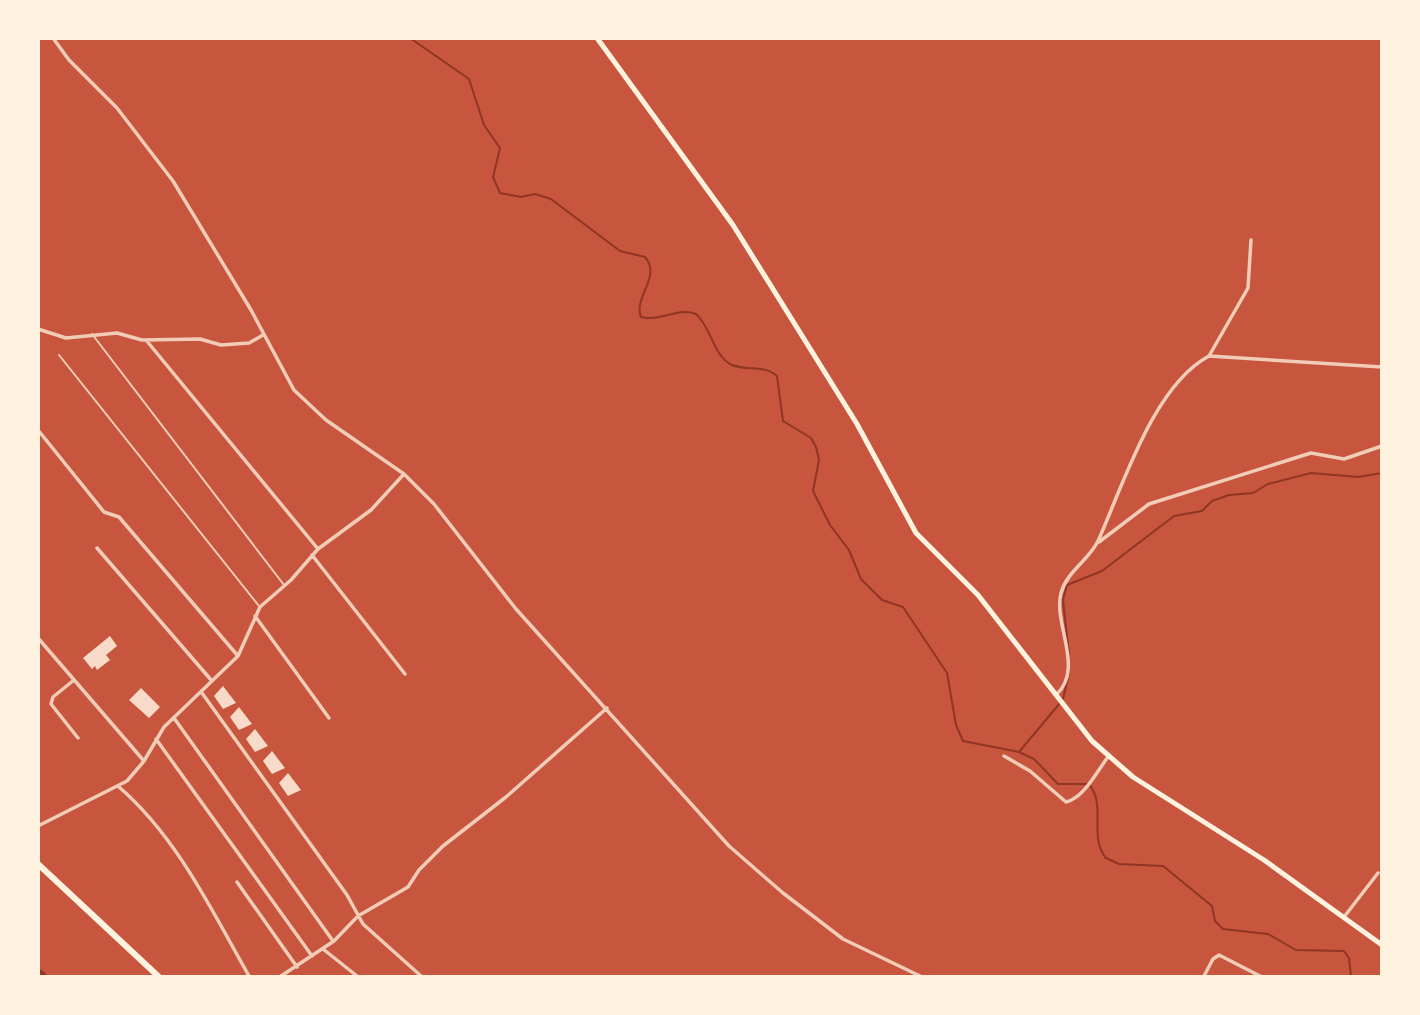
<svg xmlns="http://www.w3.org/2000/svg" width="1420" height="1015" font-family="Bitter,serif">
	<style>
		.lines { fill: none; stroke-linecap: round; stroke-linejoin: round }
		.stream { stroke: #8f3625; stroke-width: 2 }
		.river { stroke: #8f3625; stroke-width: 10 }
		.building { fill: #f7dbc8 }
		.service { stroke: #f1ccb7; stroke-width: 2 }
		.minor { stroke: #f1ccb7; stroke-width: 3.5 }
		.secondary { stroke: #fff3e0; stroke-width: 5 }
		.primary { stroke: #fff3e0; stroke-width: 6 }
	</style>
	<rect width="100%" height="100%" fill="#c8553d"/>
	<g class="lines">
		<!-- stream -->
		<path class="stream" d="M410,38L469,79L484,125L500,148L493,177L500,193L521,197L535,194L551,199L620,251L645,257C662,277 633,297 641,317C660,322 678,307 696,314C711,327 713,354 730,364C745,372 764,364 777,376L783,421L811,438L816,447L819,460L813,491L830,525L849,550L861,579L882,600L903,607L947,673L956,725L963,741L1019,752L1034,759L1058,784H1089C1107,806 1088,836 1106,858L1119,864L1163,866L1212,906L1215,921L1223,929L1268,934L1296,950L1344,951L1349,958L1351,976
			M1069,654L1063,600L1067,585L1102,571L1174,516L1202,511L1212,501L1229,495L1253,493L1268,484L1311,473L1358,477L1382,473
			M1063,699L1069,674
			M1019,752L1060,703"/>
		<!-- river -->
		<path class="river" d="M38,974L41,976"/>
	</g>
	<!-- building -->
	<path class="building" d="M110,636L117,646L106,655L110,660L97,670L95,666L92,669L83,658Z
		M223,686L236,703L223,709L214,696Z
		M141,688L160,707L149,718L129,700Z
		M239,707L252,724L239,730L230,717Z
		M255,729L268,746L255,752L246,739Z
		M272,751L285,768L272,774L263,761Z
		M288,773L301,790L288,796L279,783Z"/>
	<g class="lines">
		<!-- service -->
		<path class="service" d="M92,334L284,585
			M59,355L259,606"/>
		<!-- minor -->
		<path class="minor" d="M53,38L69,60L117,108L173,181L251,310L294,390L326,420L404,474L434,504L516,609L729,846L783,893L843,939L920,976
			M38,329L66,338L117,333L142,340L200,339L221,345L249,343L263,335
			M146,340L318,549
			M1209,356L1248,288L1251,240
			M38,430L104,512L119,517L238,656
			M1099,542L1149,504L1311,453L1344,459L1382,446
			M97,548L212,681
			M312,555L405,674
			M255,616L329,718
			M38,638L144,761
			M74,680L53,697L51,704L78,738
			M202,693L347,895L363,924L421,976
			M1056,695C1085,669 1053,624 1061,593C1067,571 1089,560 1098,541C1123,486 1153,386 1209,356L1382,367
			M174,718L333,941
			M156,739L312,956
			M1004,756L1030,771L1066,802C1084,798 1097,771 1108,757
			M119,787C177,837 212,911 249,976
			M38,826L127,781L144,761L164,727L238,656L260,607L291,580L318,549L371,510L404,474
			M237,882L297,967
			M1344,917L1378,873
			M323,949L357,976
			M281,976L334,941L358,916L408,887L419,870L443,846L506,797L607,708
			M1204,976L1213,959L1219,955L1260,976"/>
		<!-- secondary -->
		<path class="secondary" d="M597,38L733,225L857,424L916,533L978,595L1092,741L1133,777L1264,860L1382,945"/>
		<!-- primary -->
		<path class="primary" d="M38,864L158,976"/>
	</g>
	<!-- border -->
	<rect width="1420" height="1015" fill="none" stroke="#fff3e0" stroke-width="80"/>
</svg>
